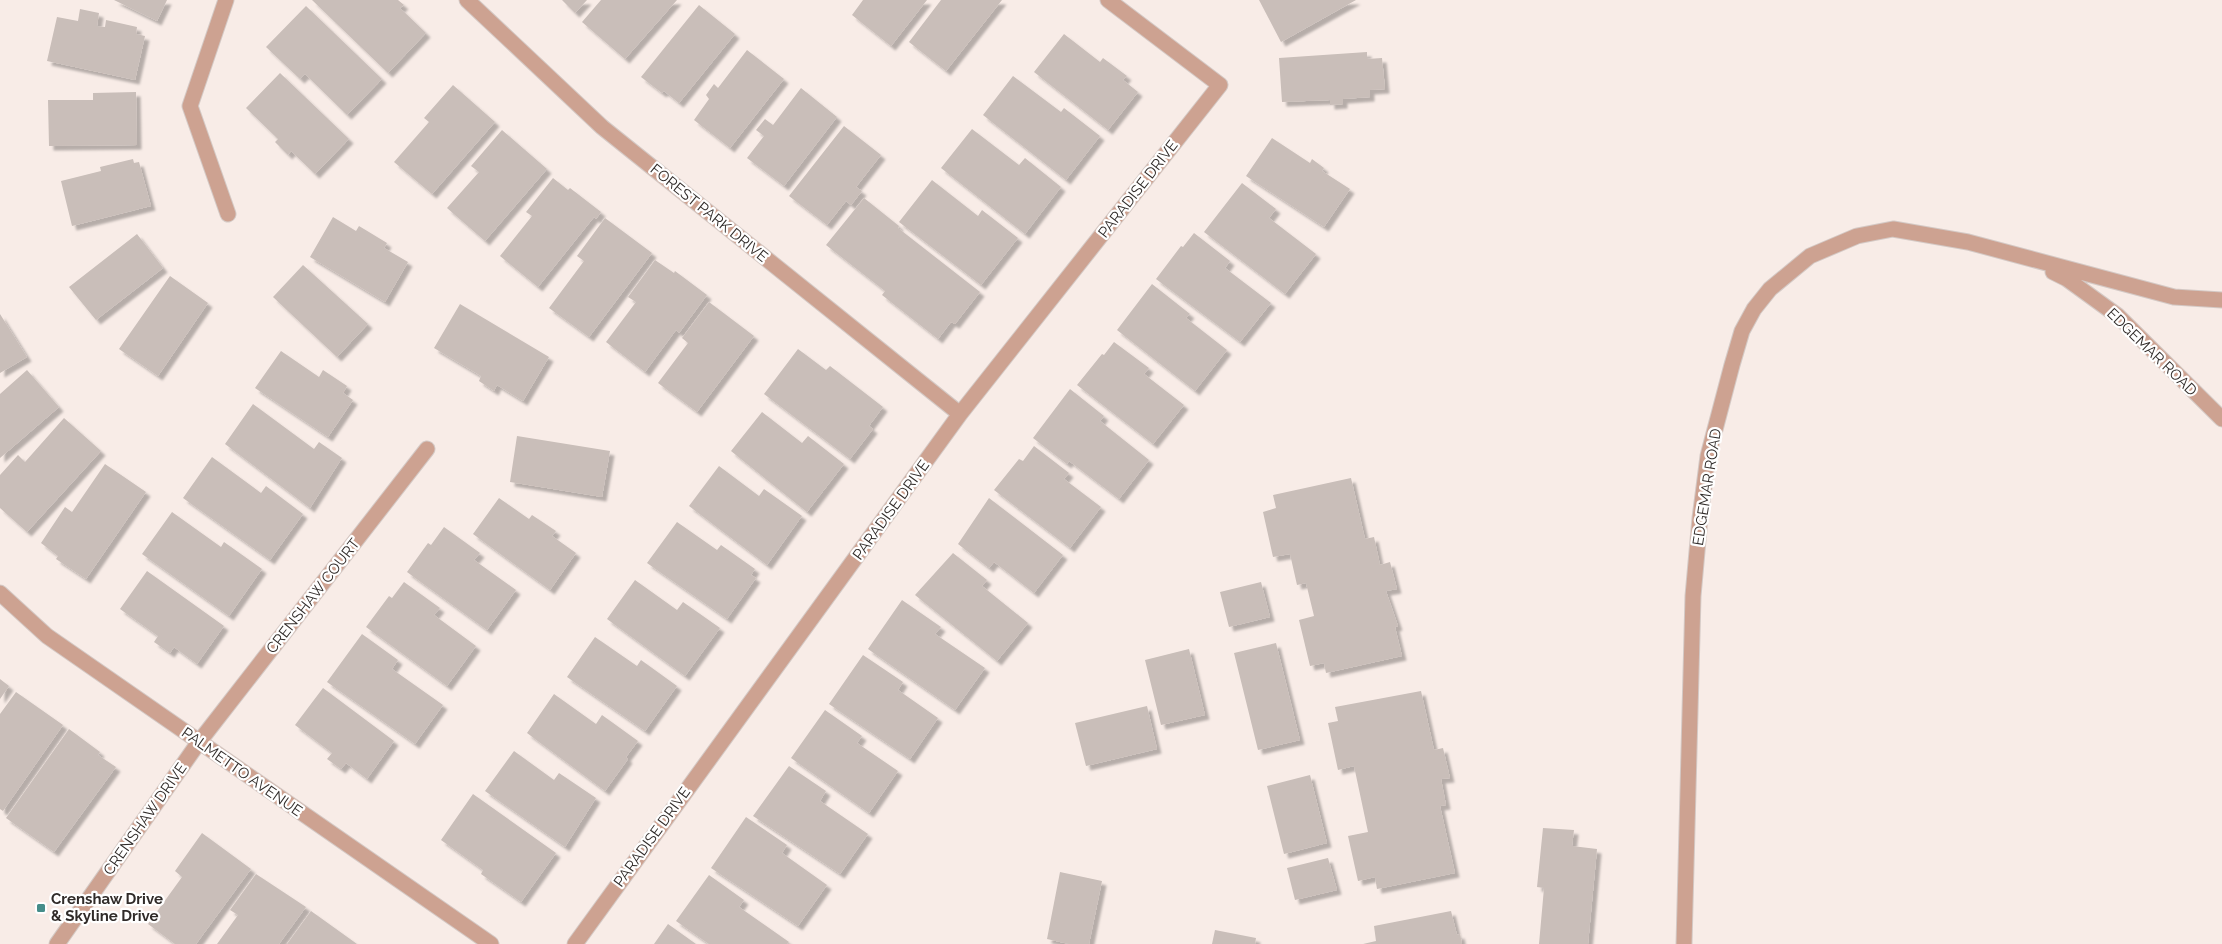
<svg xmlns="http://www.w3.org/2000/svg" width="2222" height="944" font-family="Raleway,sans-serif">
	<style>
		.building { fill: #c9beb9; filter: url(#shadow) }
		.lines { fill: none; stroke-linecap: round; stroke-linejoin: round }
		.minor-casing { stroke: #d4c9c5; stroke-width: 17 }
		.minor { stroke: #cda291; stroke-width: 15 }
		.poi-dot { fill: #458d8a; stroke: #fff; stroke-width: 2 }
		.labels { text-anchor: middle; stroke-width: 4.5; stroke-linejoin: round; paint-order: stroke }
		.street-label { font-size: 15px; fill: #302b29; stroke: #fff }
		.poi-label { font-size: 15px; font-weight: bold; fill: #302b29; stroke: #fff; text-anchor: start }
	</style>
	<defs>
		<filter id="shadow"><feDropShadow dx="4.5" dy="4.5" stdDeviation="1" flood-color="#0004"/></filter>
	</defs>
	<rect width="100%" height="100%" fill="#f8ece7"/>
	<!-- building -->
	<path class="building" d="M114,0H167L157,21Z
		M312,0H398L404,5L400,8L426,33L388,73Z
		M562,0H587L575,13Z
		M601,0H677L625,59L582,22Z
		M863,0H927L891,46L852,15Z
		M941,0H1002L946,71L909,42Z
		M1259,0H1356L1281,42Z
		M699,5L735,34L679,103L664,91L662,93L641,77Z
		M306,6L382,79L347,115L305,74L300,79L266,47Z
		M80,9L99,13L97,26L105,27L106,20L137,27L136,34L145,36L135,80L47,61L57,17L78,21Z
		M1064,34L1100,62L1103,58L1127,76L1123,80L1138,92L1108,130L1034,72Z
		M747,50L784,79L730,148L694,120L709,99L706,95L714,84L718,88Z
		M1367,52V59L1382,58L1385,89L1370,90V97L1343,99V104L1330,105V100L1282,102L1279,58Z
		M280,73L349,139L315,174L291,151L288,155L275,142L278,139L246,108Z
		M1013,76L1061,112L1064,108L1100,136L1066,180L983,115Z
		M453,85L495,122L432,194L394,162L429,122L424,118Z
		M801,88L837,117L784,186L747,158L764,136L756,130L765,119L773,125Z
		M136,92L137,145L49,146L48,100H93V93Z
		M844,126L881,155L856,187L862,191L851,205L846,201L827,225L789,196Z
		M972,129L1019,165L1025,158L1061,187L1025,234L941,168Z
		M502,130L547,169L485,241L447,208L479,172L471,166Z
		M1272,138L1310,163L1312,159L1324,168L1322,171L1350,189L1324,227L1246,176Z
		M133,159L134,163L139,162L151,206L72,226L61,181L101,171L100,167Z
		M553,178L568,190L570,188L601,212L596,219L594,217L538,287L500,256L532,216L526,212Z
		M932,180L978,216L982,210L1018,238L981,285L899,222Z
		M1242,183L1276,209L1269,218L1316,254L1285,294L1204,232Z
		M864,198L899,226L898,228L980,292L955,324L951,322L938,339L882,295L885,291L826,245Z
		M333,217L356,231L359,226L387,243L384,248L408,262L385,302L310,257Z
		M605,218L652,253L589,337L549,308L584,261L577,256Z
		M1194,233L1230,261L1225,268L1271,303L1240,342L1156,279L1181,246L1183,247Z
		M137,234L163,268L96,320L69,287Z
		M655,260L674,273L675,271L707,295L679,333L676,330L645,372L606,342L636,302L628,297Z
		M303,265L368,324L337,357L273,297Z
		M170,276L208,303L158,376L119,349Z
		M1152,284L1190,314L1186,318L1227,350L1195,391L1117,330Z
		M709,302L754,336L697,412L658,383L688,343L682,338Z
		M460,304L549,357L523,401L497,385L494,391L479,381L481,376L434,348Z
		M0,314L27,357L0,373Z
		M1114,342L1149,368L1144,374L1184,405L1153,444L1077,385L1102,354L1104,355Z
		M798,349L826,370L830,366L883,407L869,426L873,429L850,459L764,394Z
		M281,351L319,377L323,370L347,386L343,393L353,400L328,437L255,388Z
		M27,370L59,407L0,458V394Z
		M1070,389L1104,416L1100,421L1149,460L1119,499L1069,461L1067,464L1033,438Z
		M253,404L314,449L319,442L342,458L310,508L225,444Z
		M762,412L802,443L808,436L844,464L807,512L731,451Z
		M64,418L101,451L27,532L0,508V475L18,455L25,462Z
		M517,436L610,451L602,497L510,482Z
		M1034,446L1069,473L1064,479L1101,507L1070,548L994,490L1019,459L1023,461Z
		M212,457L261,493L266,486L303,514L270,560L183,498Z
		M105,464L146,492L86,579L56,559L58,556L41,543L65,507L72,512Z
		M719,466L759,496L764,489L802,516L767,565L689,506Z
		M1351,478L1365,539L1374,537L1380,565L1390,562L1397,589L1386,591L1398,626L1395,627L1402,656L1326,673L1324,663L1310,666L1299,620L1314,616L1306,583L1297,585L1290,554L1273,557L1263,512L1276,508L1273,495Z
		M499,498L529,519L532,515L556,531L552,536L576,553L550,590L473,534Z
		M989,498L1063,555L1034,593L994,562L989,568L958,544Z
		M172,512L221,547L224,542L262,569L229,616L142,554Z
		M677,522L717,550L721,545L755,569L751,575L756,578L727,619L647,563Z
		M444,527L480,553L474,560L516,590L487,630L407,572L428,543L431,545Z
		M953,553L987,580L982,586L1028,623L997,661L915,595Z
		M147,571L224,626L197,664L174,647L170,653L154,642L158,636L120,609Z
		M635,580L677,610L683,602L720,628L685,676L607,619Z
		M404,582L440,608L434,615L476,646L447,686L366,627L389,596L392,598Z
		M1261,582L1270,617L1229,627L1220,592Z
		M902,600L941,627L935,634L985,668L955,710L868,649Z
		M362,634L398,660L392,669L443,705L415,744L327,682Z
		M595,637L637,666L641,660L677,686L645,731L567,677Z
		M1276,643L1300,740L1258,750L1234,653Z
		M1189,649L1205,715L1161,725L1145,660Z
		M863,655L903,682L898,690L938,718L910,759L829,704Z
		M0,679L9,686L0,699Z
		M323,688L394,741L367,779L346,763L341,769L327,759L332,753L295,725Z
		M1421,691L1434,750L1443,748L1450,778L1441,779L1446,805L1440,806L1455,873L1377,889L1375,877L1358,881L1348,836L1368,832L1354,766L1338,770L1328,723L1338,721L1335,707Z
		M16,692L63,725L3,811L0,809V714Z
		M554,694L596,724L602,715L638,741L626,757L628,759L605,791L527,733Z
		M1147,706L1157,749L1086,766L1075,723Z
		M825,710L862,736L857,743L898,771L869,813L791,758Z
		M69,729L100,752L98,755L116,767L54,852L6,818Z
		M514,751L554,780L559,773L596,798L565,847L485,791Z
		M789,766L826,791L820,801L868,834L840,874L753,816Z
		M1310,775L1327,843L1284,854L1267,786Z
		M473,794L556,853L521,902L481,874L483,870L441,840Z
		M746,817L787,845L782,853L827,885L798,926L711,868Z
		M1543,828L1574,830L1572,846L1597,849L1588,944H1539L1544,888L1537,887Z
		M202,833L251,869L196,944H175L148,924L182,877L175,871Z
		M1328,858L1337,890L1295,900L1287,868Z
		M1060,872L1102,881L1089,944H1069L1047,939Z
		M256,874L306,907L279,944H217L238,915L230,910Z
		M709,875L744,900L739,907L789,942L787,944H709L676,921Z
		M311,911L357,944H287Z
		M1451,911L1457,935L1460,934L1462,944H1363L1376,941L1374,926Z
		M668,924L696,944H654Z
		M1215,930L1256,938L1255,944H1212Z"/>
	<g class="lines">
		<!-- minor casing -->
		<g class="minor-casing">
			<path id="minor" d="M226,0L190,106L228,214
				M467,0L602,127L960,414
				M2053,272L2067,279L2118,316L2222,419
				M0,593L47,636L491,944
				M57,944L199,742L427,449
				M575,944L960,414L1220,85L1108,0
				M1684,944L1693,596L1700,518L1708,456L1732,365L1742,331L1754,309L1770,289L1810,256L1857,236L1893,229L1968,242L2174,297L2222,300"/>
		</g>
		<!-- minor -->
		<use href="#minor" class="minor"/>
	</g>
	<!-- markers -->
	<rect class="poi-dot" x="36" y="903" width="10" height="10" rx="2.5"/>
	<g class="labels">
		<!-- street labels -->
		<g class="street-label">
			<text transform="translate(1138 189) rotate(-52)" y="5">PARADISE DRIVE</text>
			<text transform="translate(709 213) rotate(39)" y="5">FOREST PARK DRIVE</text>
			<text transform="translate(2152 352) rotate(44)" y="5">EDGEMAR ROAD</text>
			<text transform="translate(1707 487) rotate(-81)" y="5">EDGEMAR ROAD</text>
			<text transform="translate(891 510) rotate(-54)" y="5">PARADISE DRIVE</text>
			<text transform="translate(313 596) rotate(-52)" y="5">CRENSHAW COURT</text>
			<text transform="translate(242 772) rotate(35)" y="5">PALMETTO AVENUE</text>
			<text transform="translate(145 819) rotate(-55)" y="5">CRENSHAW DRIVE</text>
			<text transform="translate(652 837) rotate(-54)" y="5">PARADISE DRIVE</text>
		</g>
		<!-- poi labels -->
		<g class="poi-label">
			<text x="51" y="904">Crenshaw Drive<tspan x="51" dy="17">&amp; Skyline Drive</tspan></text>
		</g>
	</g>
</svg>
